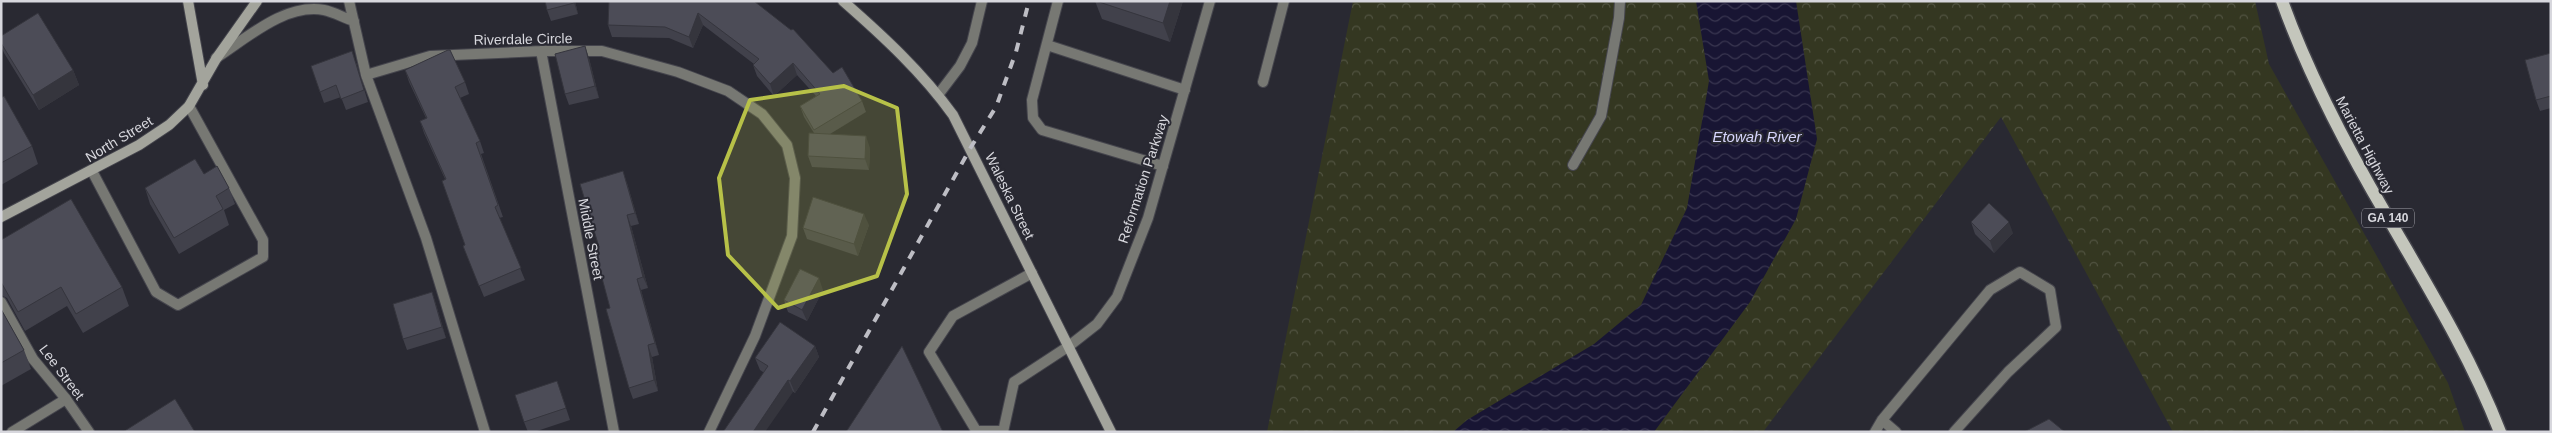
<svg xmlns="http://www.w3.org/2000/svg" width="2552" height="433" font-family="Arial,sans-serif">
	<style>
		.forest { fill: url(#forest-crowns) }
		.water { fill: url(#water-waves) }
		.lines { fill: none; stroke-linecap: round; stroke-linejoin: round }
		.service-casing { stroke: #45454d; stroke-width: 12 }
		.minor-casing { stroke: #45454d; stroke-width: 12 }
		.secondary-casing { stroke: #45454d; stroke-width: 12 }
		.primary-casing { stroke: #45454d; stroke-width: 15 }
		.service { stroke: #777873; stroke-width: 10 }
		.minor { stroke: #777873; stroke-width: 10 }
		.secondary { stroke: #a3a49c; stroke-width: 10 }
		.primary { stroke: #c4c6bc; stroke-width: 12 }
		.rail { stroke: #bdbdc4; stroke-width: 4; stroke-dasharray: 9 9; stroke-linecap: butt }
		.wall { fill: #41414b }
		.shaded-wall { fill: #35353d }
		.building { fill: #4c4c57; stroke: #35353d }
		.marked { fill: #b7c148; fill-opacity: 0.2; stroke: #b7c148; stroke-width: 4; stroke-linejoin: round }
		.labels { text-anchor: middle; stroke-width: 4; stroke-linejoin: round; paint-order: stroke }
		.shield { fill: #292932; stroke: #a3a3aa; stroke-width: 1 }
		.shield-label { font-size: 12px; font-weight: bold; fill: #d7d7dd }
		.street-label { font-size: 14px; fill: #d7d7dd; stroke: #292932 }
		.water-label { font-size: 15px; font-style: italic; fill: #d6d5fb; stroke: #292932 }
	</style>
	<defs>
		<pattern id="forest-crowns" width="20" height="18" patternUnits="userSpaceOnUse" patternTransform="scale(1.25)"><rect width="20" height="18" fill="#343721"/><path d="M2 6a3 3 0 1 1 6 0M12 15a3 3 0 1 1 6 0" fill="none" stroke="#515341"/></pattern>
		<pattern id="water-waves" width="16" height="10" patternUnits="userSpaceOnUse" patternTransform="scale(1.25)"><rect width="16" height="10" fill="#181533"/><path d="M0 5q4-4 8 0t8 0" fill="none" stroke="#393650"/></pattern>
	</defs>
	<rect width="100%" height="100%" fill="#292932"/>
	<!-- forest -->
	<path class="forest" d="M1353,1H2255L2269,64L2448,383L2465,432H2173L2001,117L1763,432H1267Z"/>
	<!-- water -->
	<path class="water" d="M1696,1H1796L1817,139L1796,219L1750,302L1654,432H1453L1467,420L1594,344L1641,305L1687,208L1709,81Z"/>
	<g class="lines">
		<!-- service casing -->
		<g class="service-casing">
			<path id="service" d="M1058,1L1032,100L1033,118L1042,130L1163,166
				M1047,45L1185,90
				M1263,82L1284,1
				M938,95L960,66L972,43L982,1
				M1573,165L1601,116L1619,18L1620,1
				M92,171L156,292L178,305L263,257V240L189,106
				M978,431H1003
				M12,432L66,399
				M977,432L929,352L953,316L1032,273
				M1003,432L1014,382L1069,346"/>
		</g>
		<!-- minor casing -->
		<g class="minor-casing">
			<path id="minor" d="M349,1L366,75L426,238L485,432
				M541,51L614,432
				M216,58C247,38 285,3 324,10C334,12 344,18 354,21
				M366,75L430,56L541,51H602L678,72L728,91L762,114L787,145L795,178L792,236L755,336L709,432
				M1,302L33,359L66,399L89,432
				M1069,346L1097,324L1117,297L1148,218L1210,1
				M1882,420L1896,432
				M1875,432L1882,420L1990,290L2020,272L2050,290L2056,327L2008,372L1954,432"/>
		</g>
		<!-- secondary casing -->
		<g class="secondary-casing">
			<path id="secondary" d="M188,1L203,85
				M843,1C883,36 922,72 953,115L1111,432
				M1,217L139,145L169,125L189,106L216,59L257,1"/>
		</g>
		<!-- primary casing -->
		<g class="primary-casing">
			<path id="primary" d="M2282,1C2309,76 2347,148 2387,216C2428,287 2470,355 2500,432"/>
		</g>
		<!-- service -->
		<use href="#service" class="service"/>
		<!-- minor -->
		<use href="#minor" class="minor"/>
		<!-- secondary -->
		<use href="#secondary" class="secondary"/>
		<!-- primary -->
		<use href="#primary" class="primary"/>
		<!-- rail -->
		<path class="rail" d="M813,432L971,147L996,107L1016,52L1029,1"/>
	</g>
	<!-- wall -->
	<path class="wall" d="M575,1L578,14L551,21L547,10Z
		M754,1L833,73L862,101L866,112L830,134L870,148L869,170L812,167L808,156L814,133L804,117L800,106L816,96L797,75L774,96L757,76L753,65L754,64L703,25L693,48L669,38L612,37L608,25Z
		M1095,1H1183L1170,42L1102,19Z
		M1,36L73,70L79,85L39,110L4,53L1,46Z
		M2551,53V108L2540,111L2536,100Z
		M589,58L599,98L569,105L565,94Z
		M356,62L368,102L346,110L341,97L324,103L311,66Z
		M405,70L465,82L469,94L460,98L480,141L484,153L481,154L503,217L499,218L525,280L484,297L463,246L465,245L445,179L424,133L420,121L426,118L409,82Z
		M1,98L32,146L38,164L1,185Z
		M204,174L229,188L235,204L224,210L229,225L179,254L150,204L145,188Z
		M627,183L639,224L631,226L648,288L641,290L659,355L652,357L658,391L633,399L629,388L610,308L599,247Z
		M1971,222L2013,233L1994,253L1975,234Z
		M869,225L858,256L807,239L803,228Z
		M1,240L122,287L129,306L83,333L67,306L25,331L7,298L1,295Z
		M823,290L807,321L788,312L784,300Z
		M432,292L446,338L407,350L403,339Z
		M1,309L24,350L31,369L1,386Z
		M815,346L819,357L795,393L760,370L755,358Z
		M561,393L570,420L534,432H528L524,422Z"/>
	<!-- shaded-wall -->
	<path class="shaded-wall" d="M574,1H575L578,14L574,3Z
		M1170,1H1183L1170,42L1163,23Z
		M698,13L703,25L693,48L689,37Z
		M585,46L589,58L599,98L595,86Z
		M793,63L797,75L774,96L770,84Z
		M73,70L79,85L39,110L33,95Z
		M866,136L870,148L869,170L865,159Z
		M623,171L627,183L639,224L635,213Z
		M864,214L869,225L858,256L854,244Z
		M627,215L631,226L648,288L643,277Z
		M2009,222L2013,233L1994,253L1990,241Z
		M819,278L823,290L807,321L802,310Z
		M637,279L641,290L659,355L655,343Z
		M432,292L436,304L446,338L442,327Z
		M648,345L652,357L658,391L654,380Z
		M815,346L819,357L795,393L790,381Z
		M788,380L793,392L765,432H753Z"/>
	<!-- building -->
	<path class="building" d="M545,1H574V3L547,10Z
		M609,1H754L791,30L793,29L833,73L842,67L862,101L814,130L800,106L820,94L793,63L770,84L753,65L759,59L698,13L689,37L665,27L608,25Z
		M1096,1H1170L1163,23Z
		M38,13L73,70L33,95L1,43V36Z
		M585,46L595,86L565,94L555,54Z
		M448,50H450L465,82L455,87L480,141L476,143L498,205L495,207L521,268L479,286L463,246L465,245L442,181L446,179L420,121L427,118L405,70Z
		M352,51L364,90L341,99L336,85L320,92L311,66Z
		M2551,53V96L2536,100L2525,60Z
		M4,96L32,146L1,163V98Z
		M809,133L866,136L865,159L808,156Z
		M195,159L204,174L217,166L229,188L216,196L223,209L174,238L145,188Z
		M623,171L635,213L627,215L643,277L637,279L655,343L648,345L654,380L629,388L606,309L610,308L594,248L599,247L580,184Z
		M813,197L864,214L854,244L803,228Z
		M71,199L122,287L76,314L61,287L18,312L1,282V240Z
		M1989,203L2009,222L1990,241L1971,222Z
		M800,269L819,278L802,310L784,300Z
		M432,292L442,327L403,339L393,304Z
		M1,309L24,350L1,363Z
		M780,322L815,346L790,381L788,380L753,432H723L768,366L755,358Z
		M902,346L943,432H846Z
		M557,381L566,408L524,422L515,395Z
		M175,399L195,432H123Z
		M2049,419L2065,432H2024Z"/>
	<!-- marked area -->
	<path class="marked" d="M844,86L897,108L907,194L877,276L778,308L728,255L719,178L750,100Z"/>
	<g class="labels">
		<!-- shield labels -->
		<rect class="shield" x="2362" y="208.5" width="52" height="19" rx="4"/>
		<g class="shield-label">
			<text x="2388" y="222">GA 140</text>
		</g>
		<!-- street labels -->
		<g class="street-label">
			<text transform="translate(523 39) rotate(-1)" y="5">Riverdale Circle</text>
			<text transform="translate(119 139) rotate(-31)" y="5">North Street</text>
			<text transform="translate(2365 145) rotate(62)" y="5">Marietta Highway</text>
			<text transform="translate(1143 179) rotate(-72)" y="5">Reformation Parkway</text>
			<text transform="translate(1010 196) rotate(64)" y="5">Waleska Street</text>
			<text transform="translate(591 239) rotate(79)" y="5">Middle Street</text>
			<text transform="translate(62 372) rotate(53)" y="5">Lee Street</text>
		</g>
		<!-- water labels -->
		<g class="water-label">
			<text x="1757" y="142">Etowah River</text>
		</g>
	</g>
	<!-- border -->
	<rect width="2552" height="433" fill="none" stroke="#d7d7dd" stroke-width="5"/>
</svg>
